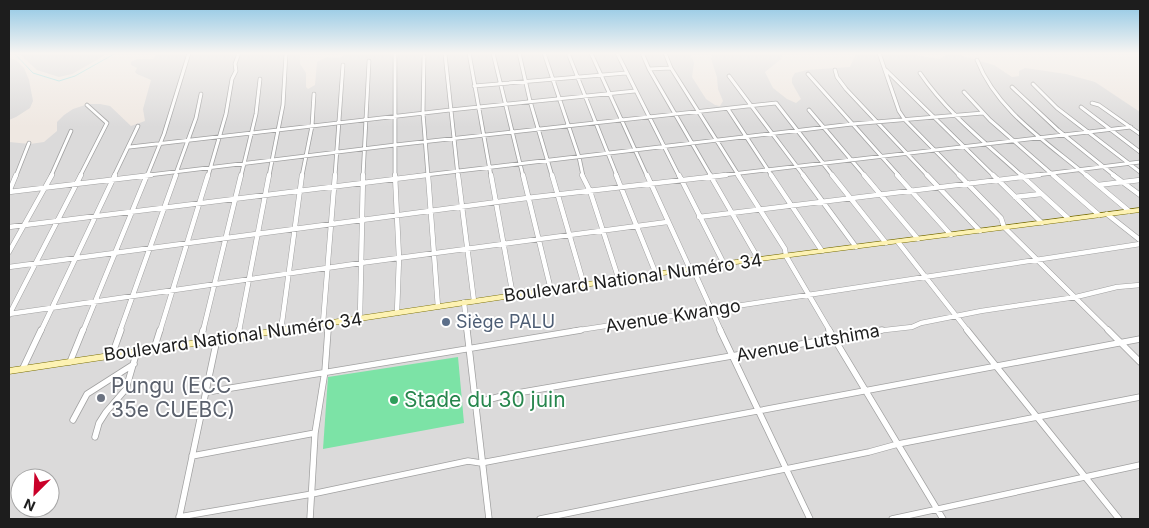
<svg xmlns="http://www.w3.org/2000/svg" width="1149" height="528" font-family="Inter,sans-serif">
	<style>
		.residential { fill: #dbdada; fill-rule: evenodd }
		.pitch { fill: #7ce3a6 }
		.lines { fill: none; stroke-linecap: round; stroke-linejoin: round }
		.stream { stroke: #a0dedf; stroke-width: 1 }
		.street-far2-casing { stroke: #a1a1a1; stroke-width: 4.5 }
		.street-far1-casing { stroke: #a1a1a1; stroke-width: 5.5 }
		.street-casing { stroke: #a1a1a1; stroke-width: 7 }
		.secondary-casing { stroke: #786d00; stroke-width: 1 }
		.street-far2 { stroke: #fff; stroke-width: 3 }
		.street-far1 { stroke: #fff; stroke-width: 4.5 }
		.street { stroke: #fff; stroke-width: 5.5 }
		.secondary { fill: #fdf2b3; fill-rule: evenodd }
		.service-dot { fill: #5c6f8a; stroke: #fff; stroke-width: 2 }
		.worship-dot { fill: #6b7280; stroke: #fff; stroke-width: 2 }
		.leisure-dot { fill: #2e9e5b; stroke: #fff; stroke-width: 2 }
		.labels { text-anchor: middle; stroke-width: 4; stroke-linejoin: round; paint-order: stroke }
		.street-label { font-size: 18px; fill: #1d1d1d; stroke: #fff }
		.service-label { font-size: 18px; fill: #4e5e75; stroke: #fff; text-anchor: start }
		.near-worship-label { font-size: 21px; fill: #5b616d; stroke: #fff; text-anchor: start }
		.near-leisure-label { font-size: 21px; fill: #27864d; stroke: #fff; text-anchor: start }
	</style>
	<rect width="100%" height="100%" fill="#efe8e2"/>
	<!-- residential -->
	<path class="residential" d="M18,53H109L72,74L59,77L37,70Z
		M158,53H300V64L306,73V87L308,89L315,85L317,62L327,57L339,58L348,53H690L694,63L692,77L706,99L715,105L720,106L723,101L718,89L717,77L711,59L712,53H783L781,59L765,72L773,88L787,99L796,103L801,99L792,83V78L795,73L807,70L850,67L856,53H904L940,59L947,54H956L994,65L1012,77L1019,76V71L1025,68L1066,74L1095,82L1140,112V519H9V142L30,144L44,142L57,131V122L64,115L73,109L88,104H100L110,106L131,126L145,121L143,109L151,80L137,74L135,72L137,68L131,65V62L137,59H153ZM20,478H50V508H20Z
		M9,58L16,60L24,68L29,80L33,101L30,108L16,117L9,120Z"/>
	<!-- pitch -->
	<path class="pitch" d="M458,357L464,423L323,449L328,377Z"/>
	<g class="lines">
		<!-- stream -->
		<path class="stream" d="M14,53L33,73L59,81L75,76L116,53"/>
		<!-- street-far2 casing -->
		<g class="street-far2-casing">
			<path id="street-far2" d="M469,53L491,176
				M493,53L523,176
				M519,53L530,101L552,176
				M544,53L579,157L583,176
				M568,53L617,176
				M591,53L647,176
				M617,53L679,176
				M642,53L649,69L711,176
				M665,53L671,68L739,176
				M879,53L899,111L905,120L960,176
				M395,54V176
				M445,54L458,176
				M424,56L423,113L428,176
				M977,60C997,111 1047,142 1087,176
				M649,69L671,68
				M835,70L837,77L846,89L928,176
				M886,70L994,176
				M920,73C947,113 987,144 1022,176
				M808,74L899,176
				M729,76L804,176
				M1033,84L1057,108L1140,172
				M474,86L626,73
				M1012,87L1058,130L1115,176
				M964,92L990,120L1054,176
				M1092,103L1099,105L1140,134
				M1081,107L1140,152
				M728,109L772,176
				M809,110L865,176
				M130,147L450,110L635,91
				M16,176L29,143
				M51,176L71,131
				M80,176L107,123L87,105
				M114,176L138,126
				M141,176L395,145L776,103L833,176
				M147,176L164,134L189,53
				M175,176L196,118L201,94
				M208,176L226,114L232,79L236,71L235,64L239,53
				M241,176L256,114L260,79
				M269,176L283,105L286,53
				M302,176L312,126L314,94
				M335,176L343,65
				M363,176L369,61
				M417,176L852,124L983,113
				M715,176L1131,127
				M1029,176L1140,162"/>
		</g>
		<!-- street-far1 casing -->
		<g class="street-far1-casing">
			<path id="street-far1" d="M395,175L399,258L397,313
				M428,175L438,307
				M458,175L474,301
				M491,175L513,296
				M523,175L551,290
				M552,175L584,285
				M582,175L590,191L619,280
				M616,175L656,274
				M647,175L690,269
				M679,175L724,264
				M710,175L759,260
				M738,175L785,249L786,256L830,331
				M771,175L822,251
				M803,175L856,247
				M832,175L886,243
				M864,175L918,239
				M897,175L951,235
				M927,175L980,231
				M959,175L1001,218L1004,227L1109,331
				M993,175L1042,223
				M1021,175L1069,219
				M1053,175L1099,215
				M1086,175L1129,211
				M1113,175L1140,195
				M1098,185L1140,180
				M9,192L151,175
				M9,192L16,175
				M1015,197L1041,194
				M1107,214L1140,240
				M699,217L1039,175
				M9,227L427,175
				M898,242L968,331
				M9,252L52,175
				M9,267L527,198L726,175
				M693,269L721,331
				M464,302L467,331
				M9,314L361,263L667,222
				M9,315L81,175
				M360,318L363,175
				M323,323L335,175
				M281,330L302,175
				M41,331L115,175
				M83,331L147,175
				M120,331L176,175
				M160,331L208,175
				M203,331L241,175
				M239,331L269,175
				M327,331L328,323
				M573,331L1140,244
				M876,331L912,327L921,323L981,311L1076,297L1117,287L1140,285"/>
		</g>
		<!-- street casing -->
		<g class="street-casing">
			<path id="street" d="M467,330L489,519
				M720,330L810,519
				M829,330L943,519
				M967,330L1119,519
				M1108,330L1140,362
				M238,336L239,330
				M200,342L203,330
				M154,349L160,330
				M112,355L121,330
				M70,362L83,330
				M23,368L41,330
				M207,392L581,330
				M475,403L506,395L882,330
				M73,420L87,394L134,364
				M95,437L99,423L106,412L126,389L137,351
				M192,456L315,433
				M179,517L312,494L468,461L481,463L1140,339
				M179,519L217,339
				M310,519L315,433L325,371L328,330
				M540,519L869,452L898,444L1140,397
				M892,519L1140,465"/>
		</g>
		<!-- secondary casing -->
		<g class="secondary-casing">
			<path id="secondary" d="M1140,208V212L736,264L9,374V368L736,260Z"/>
		</g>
		<!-- street-far2 -->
		<use href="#street-far2" class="street-far2"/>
		<!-- street-far1 -->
		<use href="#street-far1" class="street-far1"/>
		<!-- street -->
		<use href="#street" class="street"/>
		<!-- secondary -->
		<use href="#secondary" class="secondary"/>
	</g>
	<!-- sky -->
	<linearGradient id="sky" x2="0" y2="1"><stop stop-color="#8bc5e4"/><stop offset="0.42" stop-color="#f8f5f2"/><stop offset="1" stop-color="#f8f5f2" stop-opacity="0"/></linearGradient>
	<rect width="1149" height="127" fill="url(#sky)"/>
	<!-- markers -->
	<circle class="service-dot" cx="446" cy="322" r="5"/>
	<circle class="worship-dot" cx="101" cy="398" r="5"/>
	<circle class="leisure-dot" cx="394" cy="400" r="5"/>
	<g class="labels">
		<!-- street labels -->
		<g class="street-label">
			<text transform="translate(633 278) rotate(-8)" y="6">Boulevard National Numéro 34</text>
			<text transform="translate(673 316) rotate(-9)" y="6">Avenue Kwango</text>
			<text transform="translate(233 337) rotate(-8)" y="6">Boulevard National Numéro 34</text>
			<text transform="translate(808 343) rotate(-10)" y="6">Avenue Lutshima</text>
		</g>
		<!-- service labels -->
		<g class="service-label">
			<text x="456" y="328">Siège PALU</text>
		</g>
		<!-- near-worship labels -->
		<g class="near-worship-label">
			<text x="111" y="393">Pungu (ECC<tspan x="111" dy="24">35e CUEBC)</tspan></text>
		</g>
		<!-- near-leisure labels -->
		<g class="near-leisure-label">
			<text x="404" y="407">Stade du 30 juin</text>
		</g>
	</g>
	<!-- border -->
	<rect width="1149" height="528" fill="none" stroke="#1d1d1d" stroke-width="20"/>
	<!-- north arrow -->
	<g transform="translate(35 493) rotate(204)"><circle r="24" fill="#ffffff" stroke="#a5a5a5"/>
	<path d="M0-4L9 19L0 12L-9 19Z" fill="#ca0029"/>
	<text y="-8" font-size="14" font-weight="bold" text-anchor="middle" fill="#1d1d1d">N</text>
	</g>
</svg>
